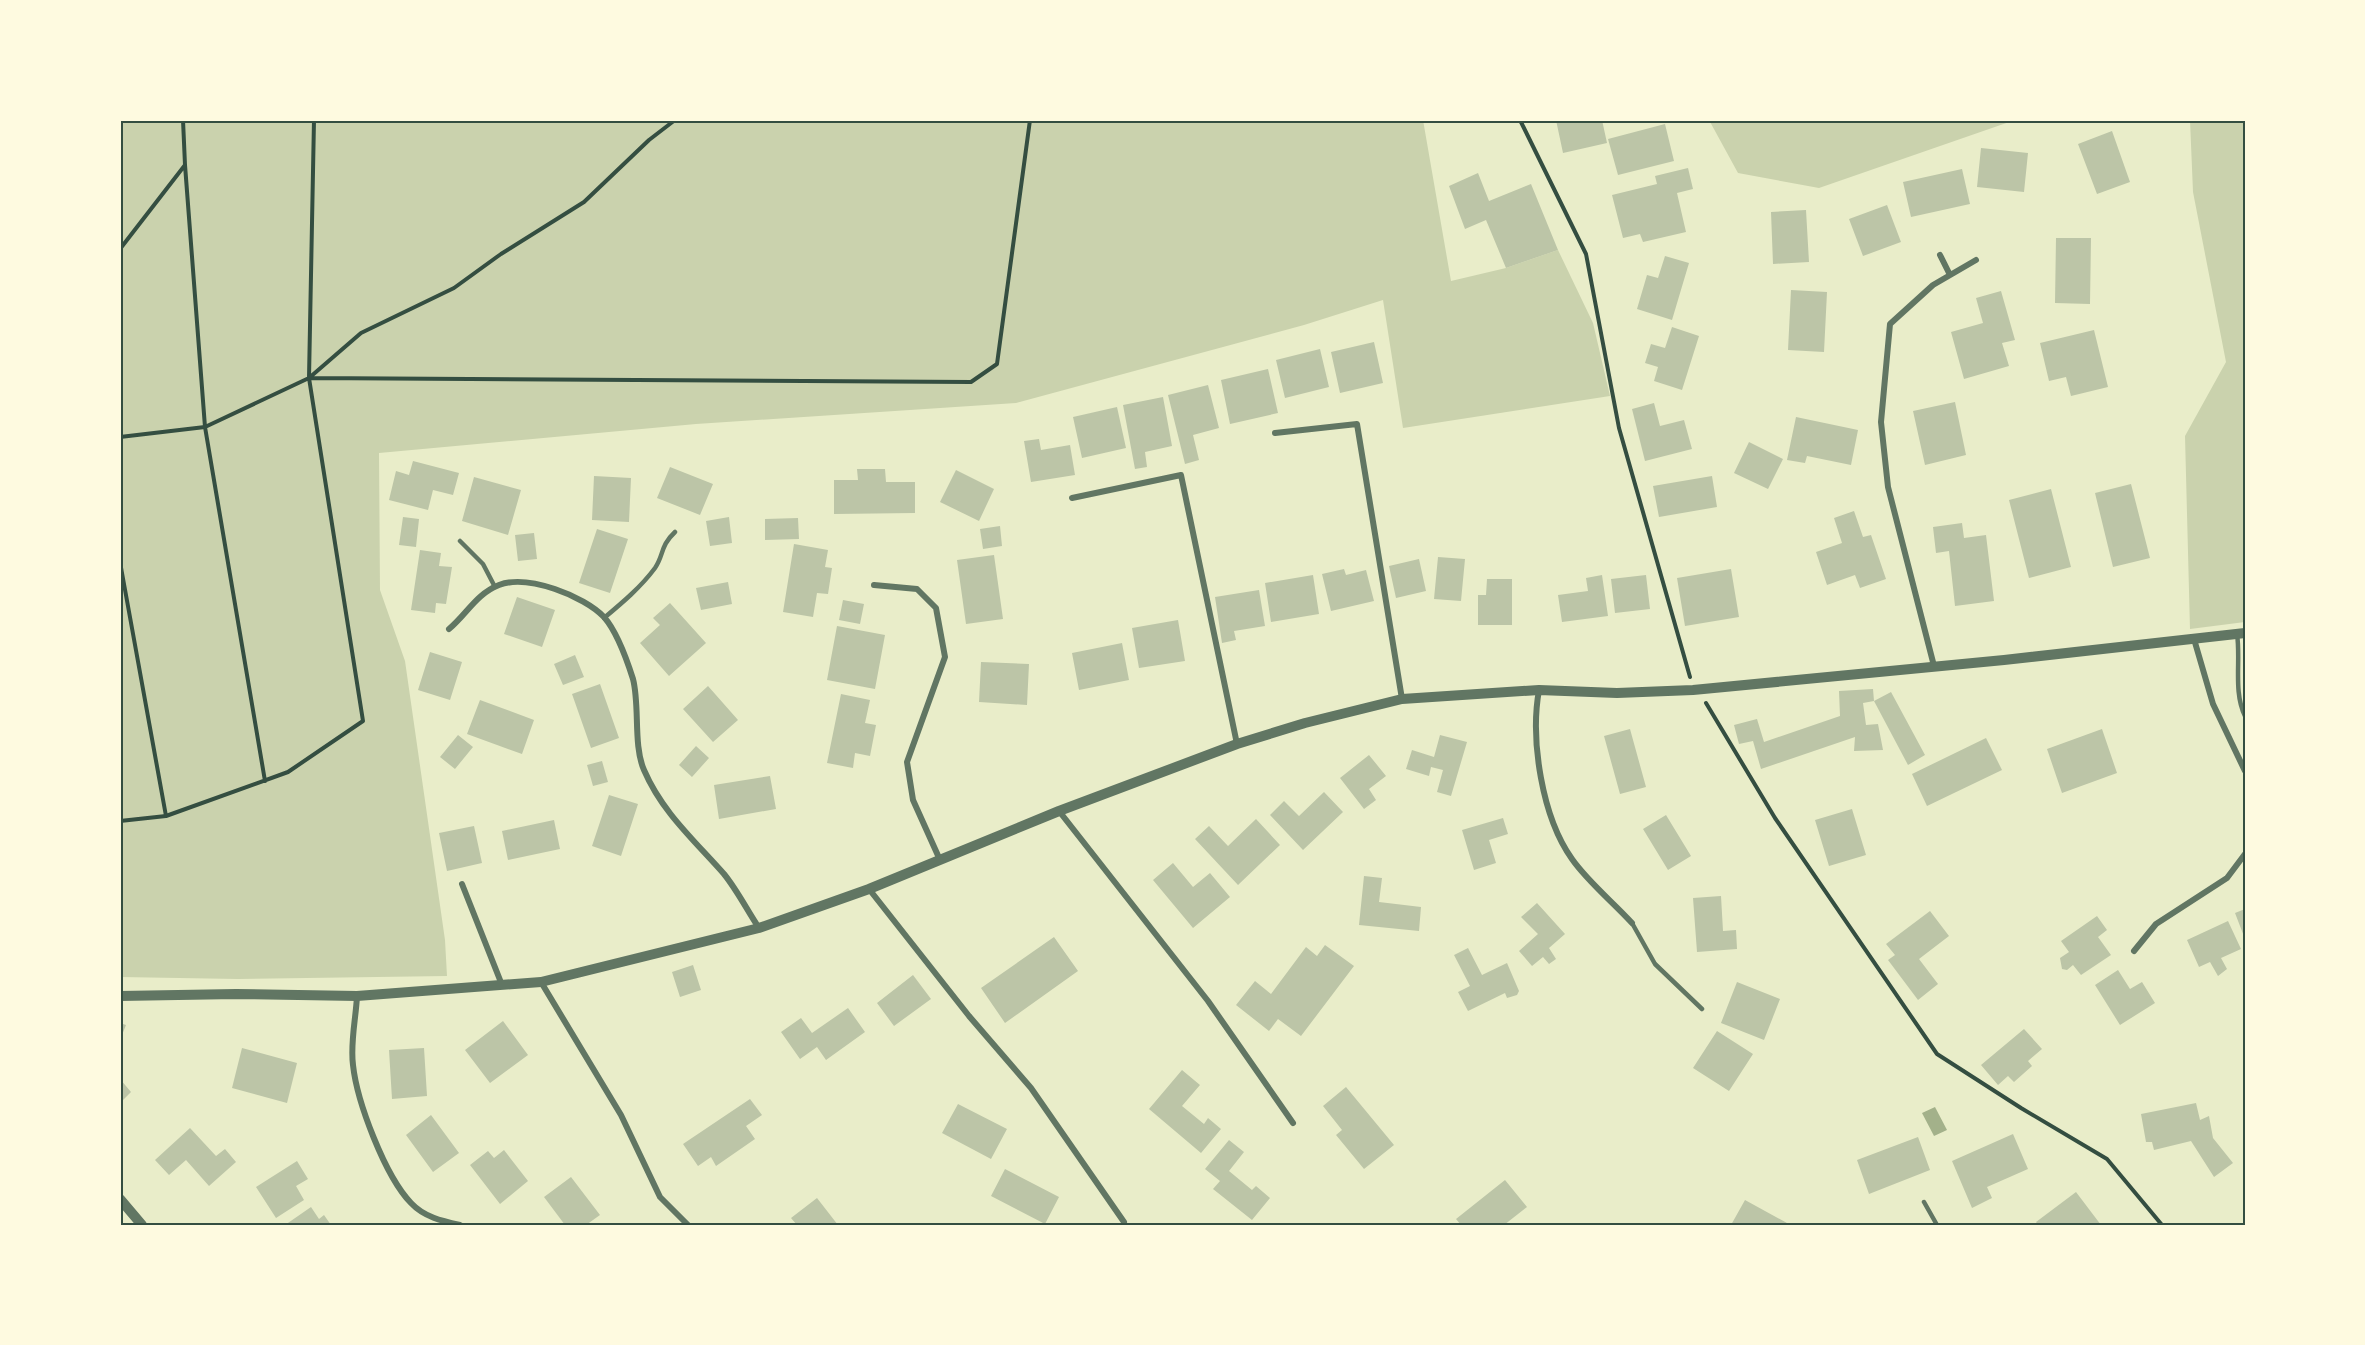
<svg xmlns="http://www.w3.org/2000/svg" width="2365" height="1345" font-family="Manrope,sans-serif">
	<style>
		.green { fill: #cad2ad }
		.water { fill: #a3b18a }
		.building { fill: #bcc5a7 }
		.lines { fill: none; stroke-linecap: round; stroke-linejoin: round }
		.path { stroke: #344e41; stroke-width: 4 }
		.service { stroke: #617663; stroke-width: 4.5 }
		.minor { stroke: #617663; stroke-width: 6 }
		.tertiary { stroke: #617663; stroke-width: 10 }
		.neatline { fill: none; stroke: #344e41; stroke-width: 2 }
	</style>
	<rect width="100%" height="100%" fill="#e9edc9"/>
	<!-- green -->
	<path class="green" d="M120,120H1423L1451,281L1506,268L1558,250L1593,323L1610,396L1403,428L1383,300L1304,325L1016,403L696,424L379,453L380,590L405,661L445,940L447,976L238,979L120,977Z
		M1709,120H2015L1819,188L1738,173Z
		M2190,120H2245V622L2190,629L2185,436L2226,362L2193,192Z"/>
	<!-- water -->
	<path class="water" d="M1935,1107L1947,1130L1934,1136L1922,1113Z"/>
	<!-- building -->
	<path class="building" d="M1556,120H1602L1607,143L1563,153Z
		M1665,124L1674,161L1618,175L1608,139Z
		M2112,131L2130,182L2097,194L2078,144Z
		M1981,148L2028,153L2024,192L1977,187Z
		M1688,168L1693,189L1677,193L1686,232L1643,242L1640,234L1623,238L1612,195L1657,184L1655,176Z
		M1962,169L1970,204L1911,217L1903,182Z
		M1478,173L1489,201L1531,184L1558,250L1506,268L1486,220L1465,229L1449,186Z
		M1887,205L1901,242L1863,256L1849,219Z
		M1806,210L1809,262L1773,264L1771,212Z
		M2056,238H2091L2090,304L2055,303Z
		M1665,256L1689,263L1672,320L1637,309L1647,275L1658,278Z
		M1791,290L1827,292L1824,352L1788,350Z
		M2001,291L2015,340L2002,343L2009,366L1964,379L1951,332L1983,323L1976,298Z
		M1672,327L1699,336L1682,390L1654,381L1658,367L1645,363L1651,344L1665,348Z
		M2094,330L2108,387L2071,396L2066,377L2049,381L2040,343Z
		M1374,342L1383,383L1340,393L1331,352Z
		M1320,349L1329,387L1285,398L1276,360Z
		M1268,369L1278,413L1230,424L1221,380Z
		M1208,385L1219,428L1193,435L1199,460L1185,464L1168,395Z
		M1163,397L1172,446L1145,452L1147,467L1135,469L1123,405Z
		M1955,402L1966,455L1925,465L1913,411Z
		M1654,403L1660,426L1684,420L1692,449L1645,461L1632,409Z
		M1117,407L1126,448L1082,458L1073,417Z
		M1796,417L1858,430L1851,465L1807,456L1805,463L1787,460Z
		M1039,439L1041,450L1070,445L1075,475L1031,482L1024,441Z
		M1749,442L1783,459L1768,489L1734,473Z
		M413,461L459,473L453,495L433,490L428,510L389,500L396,471L409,475Z
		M670,467L713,484L700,515L657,498Z
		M857,469H885L886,482H915V513L834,514V480H858Z
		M956,470L994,489L979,521L940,502Z
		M594,476L631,478L629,522L592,520Z
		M1712,476L1717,507L1659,517L1653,486Z
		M474,477L521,490L508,535L462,521Z
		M2131,484L2150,558L2113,567L2095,493Z
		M2051,489L2071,567L2029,578L2009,500Z
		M1854,511L1863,537L1871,535L1886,579L1860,588L1855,575L1827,585L1816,552L1842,543L1834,518Z
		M403,517L419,519L416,547L399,545Z
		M729,517L732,543L710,546L706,521Z
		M798,518L799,539L765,540V519Z
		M1962,523L1964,538L1986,535L1994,601L1955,606L1949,551L1936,553L1933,527Z
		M1000,526L1002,546L983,549L980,529Z
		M597,529L628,539L610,593L579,583Z
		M534,533L537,559L518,561L515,535Z
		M794,544L828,550L825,567L832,568L828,594L817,593L813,617L783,612Z
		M420,550L441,553L439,566L452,567L446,604L436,603L435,613L411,610Z
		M994,555L1003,619L966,624L957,560Z
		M1438,557L1465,559L1461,601L1434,599Z
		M1419,559L1426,591L1396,598L1389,566Z
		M1344,569L1346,575L1366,570L1374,601L1331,611L1322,574Z
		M1731,569L1739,617L1685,626L1677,578Z
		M1313,575L1319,614L1271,622L1265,583Z
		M1602,575L1608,616L1562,622L1558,595L1588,591L1586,578Z
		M1646,575L1650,609L1615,613L1611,579Z
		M1487,579H1512V625H1478V595H1486Z
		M728,582L732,604L701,610L696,588Z
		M1259,590L1265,626L1234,631L1236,640L1222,643L1215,597Z
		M517,597L555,610L542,647L504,634Z
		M843,600L864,604L860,624L839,620Z
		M670,603L706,643L669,676L640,643L660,625L653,618Z
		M1178,620L1185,661L1139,668L1132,628Z
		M837,626L885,635L875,689L827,680Z
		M1122,643L1129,680L1079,690L1072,653Z
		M430,652L462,662L450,700L418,690Z
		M575,655L584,677L563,685L554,664Z
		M981,662L1029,664L1027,705L979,702Z
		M600,684L619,738L591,748L572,694Z
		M708,686L738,720L713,742L683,709Z
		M1873,689L1874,701L1863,703L1866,725L1878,724L1883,750L1854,751L1855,737L1761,769L1753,741L1739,744L1734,725L1757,719L1764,742L1840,716L1839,691Z
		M1891,692L1925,755L1908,765L1874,701Z
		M841,694L870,700L865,723L876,725L870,756L855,753L853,768L827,763Z
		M480,700L534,720L522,754L467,734Z
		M1630,729L1646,787L1620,794L1604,736Z
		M2102,729L2117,773L2062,793L2047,749Z
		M458,735L473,747L455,769L440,757Z
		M1440,735L1467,742L1451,796L1437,792L1443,770L1431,767L1429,776L1406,769L1412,750L1434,757Z
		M1986,738L2002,770L1927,806L1912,774Z
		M696,746L709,758L692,777L679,765Z
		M1369,755L1386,776L1369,789L1376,800L1364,809L1340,778Z
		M602,761L608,782L593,786L587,765Z
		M770,776L776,809L719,819L714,785Z
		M1324,792L1343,812L1303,850L1270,815L1284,801L1299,816Z
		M609,795L638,804L621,856L592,846Z
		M1852,809L1866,855L1829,866L1815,820Z
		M1666,815L1691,856L1668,870L1643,829Z
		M1503,818L1508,834L1489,840L1496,863L1474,870L1462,830Z
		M1256,819L1280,845L1238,885L1195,839L1209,826L1228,846Z
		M554,820L560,849L508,860L502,831Z
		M474,826L482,863L447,871L439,833Z
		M1173,863L1193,887L1210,873L1230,897L1193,928L1153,880Z
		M1364,876L1382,878L1379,902L1421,907L1419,931L1359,925Z
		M1721,896L1723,931L1736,930L1737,949L1697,952L1693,898Z
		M1537,903L1565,934L1549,948L1556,959L1549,964L1543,957L1532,966L1519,951L1538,934L1521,917Z
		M2245,909V939L2235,913Z
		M1930,911L1949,936L1919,959L1938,984L1918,1000L1888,960L1895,955L1886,944Z
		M2097,916L2107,930L2098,937L2111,955L2081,975L2073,965L2067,970L2062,969L2060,958L2069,952L2061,941Z
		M2228,921L2241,949L2221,958L2227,969L2218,976L2210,962L2199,967L2187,940Z
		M1054,937L1078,971L1005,1023L981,988Z
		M1325,945L1354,966L1301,1036L1278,1019L1269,1031L1236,1005L1255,981L1271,994L1306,947L1317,956Z
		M1468,948L1482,975L1507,963L1519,991L1517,995L1507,998L1505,993L1468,1011L1458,992L1470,986L1454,955Z
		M693,965L701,990L680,997L672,972Z
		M2118,970L2130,989L2142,982L2155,1003L2120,1025L2095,985Z
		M913,975L931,999L894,1026L877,1003Z
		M1737,982L1780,999L1764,1040L1721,1023Z
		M848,1008L865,1032L826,1060L817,1047L800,1059L781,1032L801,1018L812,1033Z
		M503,1021L528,1055L490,1083L465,1050Z
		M120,1023L126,1025L120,1040Z
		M2024,1029L2042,1049L2028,1061L2032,1066L2014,1082L2008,1076L1998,1085L1981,1065Z
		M1717,1031L1753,1054L1729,1091L1693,1068Z
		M242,1048L297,1063L287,1103L232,1088Z
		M424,1048L427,1096L392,1099L389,1050Z
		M1182,1070L1200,1085L1182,1106L1204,1124L1208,1118L1221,1129L1201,1153L1149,1109Z
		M120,1079L131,1092L120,1103Z
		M1346,1087L1394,1145L1364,1169L1336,1135L1342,1130L1323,1106Z
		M750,1099L762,1115L746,1126L755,1139L716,1166L711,1157L698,1166L683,1144Z
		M2196,1103L2200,1120L2209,1116L2213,1138L2233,1163L2214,1177L2191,1141L2154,1150L2152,1142H2146L2141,1114Z
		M958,1104L1007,1129L991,1159L942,1133Z
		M431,1115L459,1153L433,1172L406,1135Z
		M190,1128L216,1156L225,1149L236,1162L209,1186L186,1160L169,1175L155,1160Z
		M2013,1134L2028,1169L1987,1187L1992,1198L1972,1208L1952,1161Z
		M1918,1137L1930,1170L1869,1194L1857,1160Z
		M1229,1140L1244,1152L1229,1171L1252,1190L1256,1186L1270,1198L1252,1220L1213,1189L1220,1181L1205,1169Z
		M504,1150L528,1181L500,1204L470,1165L488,1151L494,1158Z
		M297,1161L308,1179L296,1186L304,1200L276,1218L256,1187Z
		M1005,1169L1059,1197L1045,1224L991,1196Z
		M571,1177L600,1215L586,1225H565L544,1197Z
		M1505,1180L1527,1207L1504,1225H1461L1456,1219Z
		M2076,1192L2101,1225H2038L2036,1222Z
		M817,1198L838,1225H797L791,1218Z
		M1745,1200L1787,1223L1786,1225H1731Z
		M311,1207L319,1219L324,1215L331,1225H285Z"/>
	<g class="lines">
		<!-- path -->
		<path class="path" d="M1520,120L1586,254L1619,428L1690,677
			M185,165L205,427L265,781
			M120,249L185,165L183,120
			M309,378L971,382L997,364L1030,120
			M120,437L205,427L309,378L361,333L454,288L501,254L584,202L649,140L675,120
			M120,562L166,816
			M1706,703L1775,818L1937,1054L2021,1108L2107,1159L2162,1225
			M120,821L166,816L288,772L363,721L309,378L314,120"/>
		<!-- service -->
		<path class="service" d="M460,541L483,564L495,587
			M604,618C622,603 641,587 655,568C664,555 660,546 675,532
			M2237,634C2241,660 2233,692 2245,716
			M1632,923L1655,964L1702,1009
			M1924,1202L1937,1225"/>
		<!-- minor -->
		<path class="minor" d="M1940,255L1950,275
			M1275,433L1357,424L1402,699
			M1072,498L1181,475L1237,744
			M874,585L917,589L936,608L945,657L907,762L913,800L940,860
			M449,629C467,614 476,594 499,585C528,574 584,596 604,617C618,633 627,660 633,679C640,706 633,745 644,770C662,812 694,840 724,874C737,890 747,910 759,928
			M2194,639L2213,704L2245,771
			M1934,666L1888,487L1881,422L1890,324L1933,285L1976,260
			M1539,690C1530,740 1542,817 1572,859C1588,882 1613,902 1632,923
			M1059,811L1208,1001L1293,1123
			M462,884L502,985
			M869,889L969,1016L1031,1088L1124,1222
			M2134,951L2156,924L2227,878L2245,854
			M541,982L621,1115L660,1197L688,1225
			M357,996C356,1018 350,1043 353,1065C357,1102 385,1176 411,1203C424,1217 442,1221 460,1225"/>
		<!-- tertiary -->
		<path class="tertiary" d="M120,996L236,994L357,996L541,982L759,928L869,889L1059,811L1237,744L1305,723L1402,699L1539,690L1617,693L1693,690L2004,660L2245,633
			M120,1199L142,1225"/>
	</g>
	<!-- border -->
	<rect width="2365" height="1345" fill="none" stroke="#fefae0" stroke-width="243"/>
	<rect x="122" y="122" width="2122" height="1102" class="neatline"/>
</svg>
